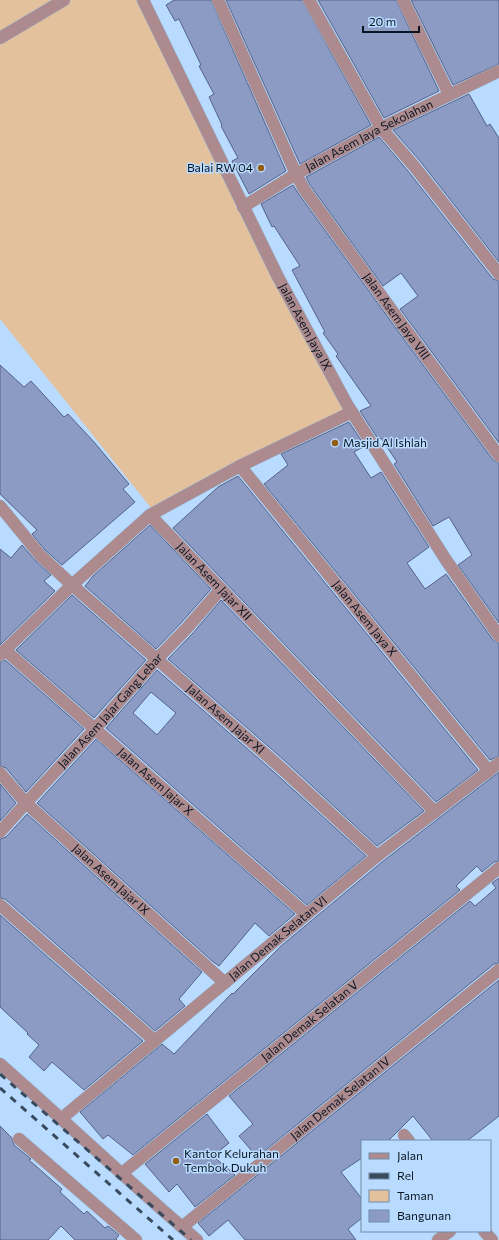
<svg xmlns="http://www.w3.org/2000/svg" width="499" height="1240" font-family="Commissioner,sans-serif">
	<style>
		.green { fill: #e2c19c }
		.building { fill: #8c9bc4; stroke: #556288; fill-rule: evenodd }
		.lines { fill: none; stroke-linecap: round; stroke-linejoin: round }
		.minor-casing { stroke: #98b8d7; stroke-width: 13 }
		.minor { stroke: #ad8a8e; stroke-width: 12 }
		.rail { stroke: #384a5d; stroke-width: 3; stroke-dasharray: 7 7; stroke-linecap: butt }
		.poi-dot { fill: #935e12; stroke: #b8dbff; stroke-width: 1.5 }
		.labels { text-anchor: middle; stroke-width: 3; stroke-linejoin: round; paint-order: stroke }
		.street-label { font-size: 12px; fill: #091622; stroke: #b8dbff }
		.poi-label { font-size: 12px; fill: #091622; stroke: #b8dbff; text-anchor: start }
	</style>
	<rect width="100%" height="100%" fill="#b8dbff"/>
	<!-- green -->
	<path class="green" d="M0,0H139L348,411L151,508L0,319Z"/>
	<!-- building -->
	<path class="building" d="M174,0H211L286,171L249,194L232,161L238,158L221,126L222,125L209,97L214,94L199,66L201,65L179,19L175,21L166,5Z
		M226,0H302L371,125L300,164Z
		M318,0H396L439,91L384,118Z
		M411,0H499V64L453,85Z
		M469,94L487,126L490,124L499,138V262L420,161L393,130Z
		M379,137L408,171L493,279L499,281V443L400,309L418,296L401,273L383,286L310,185L306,177Z
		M293,185L298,193L395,327L493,460L499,463V623L458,565L472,555L449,517L433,526L394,464L397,462L381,438L378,439L360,411L371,406L336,356L338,354L323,333L325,332L292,270L300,266L274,226L272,227L261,204Z
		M0,365L24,387L31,381L64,417L68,414L94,442L129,484L123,489L135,502L62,565L45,550L32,534L37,530L0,494Z
		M349,422L365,446L354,452L371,478L381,472L429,547L407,563L425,589L446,574L493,640L499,643V756L490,760L264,484L288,465L281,454Z
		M238,476L478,770L436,802L173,528L218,487Z
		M150,525L211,589L181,623L156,649L85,586L93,576Z
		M22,545L35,560L51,575L44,581L55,591L0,645V549L11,558Z
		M72,595L146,660L94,718L16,650Z
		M221,600L424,811L377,846L284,760L168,659L193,633Z
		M5,660L84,729L26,792L6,768L0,766V662Z
		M157,670L274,772L366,856L307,905L106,728ZM151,692L176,713L157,735L133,713Z
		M96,739L295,914L269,936L255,923L219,966L212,961L37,803Z
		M499,772V861L494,862L482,872L477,866L456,886L460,890L133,1155L108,1135L103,1139L80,1112L162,1044L174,1054L232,993L233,994L281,946L382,862Z
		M0,784L16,803L0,821Z
		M27,814L202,972L179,999L185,1006L155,1031L5,899L0,898V839L6,837Z
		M499,878V963L494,964L257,1157L239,1136L253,1124L229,1096L470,901L475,906L496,888L492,883Z
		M0,915L143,1041L84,1090L52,1062L44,1071L29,1057L39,1045L27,1034L28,1033L0,1007Z
		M499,980V1116L467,1141H433L413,1116L388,1141H362V1158L341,1172L362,1199V1218L348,1229L356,1240H245L228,1220L209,1236L198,1223Z
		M207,1114L229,1143L213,1156L235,1175L195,1207L177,1184L169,1192L145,1164Z
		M0,1126L12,1138L14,1145L31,1159L29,1160L62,1189L60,1192L84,1214L87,1211L105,1228L108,1226L119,1235L116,1239L117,1240H75L61,1226L48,1240H0Z"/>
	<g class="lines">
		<!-- minor casing -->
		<g class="minor-casing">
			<g id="minor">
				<path id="s1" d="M143,0L277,275L348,406L446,560L499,636"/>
				<path id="s2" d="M218,0L296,174L304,189L401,323L499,456"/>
				<path d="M309,0L381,128L414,166L499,274"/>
				<path d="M403,0L449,94"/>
				<path d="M0,38L64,0"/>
				<path id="s3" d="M243,207L296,174L381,128L499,71"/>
				<path id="s4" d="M352,412L240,466L150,515L435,812"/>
				<path id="s5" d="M240,466L489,771"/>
				<path id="s6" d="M0,506L40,555L72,585L279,766L377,856"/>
				<path id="s7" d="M5,650L306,914"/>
				<path d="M0,655L72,585L150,515"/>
				<path id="s8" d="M0,773L26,803L225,983"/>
				<path id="s9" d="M0,832L26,803L94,730L156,660L187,628L221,589"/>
				<path d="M0,905L155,1041"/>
				<path d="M0,1064C66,1122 130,1183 197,1240"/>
				<path id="s10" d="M62,1118L377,856L499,763"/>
				<path d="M404,1135L409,1141"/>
				<path d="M19,1139L136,1240"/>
				<path id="s11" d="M121,1174L499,868"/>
				<path id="s12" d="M182,1227L499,970"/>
				<path d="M484,1231L492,1240"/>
				<path d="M438,1240L450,1231"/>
			</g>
		</g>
		<!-- minor -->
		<use href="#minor" class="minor"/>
		<!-- rail -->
		<path class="rail" d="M0,1074L191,1240
			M0,1088L173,1240"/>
	</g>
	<!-- markers -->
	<g class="poi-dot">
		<circle cx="261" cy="168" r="4"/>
		<circle cx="335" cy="443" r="4"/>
		<circle cx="176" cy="1161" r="4"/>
	</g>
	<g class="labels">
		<!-- street labels -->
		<g class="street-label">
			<text dy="4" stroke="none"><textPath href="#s3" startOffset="145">Jalan Asem Jaya Sekolahan</textPath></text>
			<text dy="4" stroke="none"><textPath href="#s2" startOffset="365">Jalan Asem Jaya VIII</textPath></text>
			<text dy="4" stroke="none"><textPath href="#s1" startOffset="365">Jalan Asem Jaya IX</textPath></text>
			<text dy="4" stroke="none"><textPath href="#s4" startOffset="319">Jalan Asem Jajar XII</textPath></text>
			<text dy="4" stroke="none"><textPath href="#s5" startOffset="197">Jalan Asem Jaya X</textPath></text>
			<text dy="4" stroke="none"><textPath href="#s9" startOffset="164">Jalan Asem Jajar Gang Lebar</textPath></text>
			<text dy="4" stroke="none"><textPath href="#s6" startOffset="311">Jalan Asem Jajar XI</textPath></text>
			<text dy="4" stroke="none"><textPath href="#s7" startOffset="200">Jalan Asem Jajar X</textPath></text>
			<text dy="4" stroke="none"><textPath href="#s8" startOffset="154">Jalan Asem Jajar IX</textPath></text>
			<text dy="4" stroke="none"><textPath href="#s10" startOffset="281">Jalan Demak Selatan VI</textPath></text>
			<text dy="4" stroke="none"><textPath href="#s11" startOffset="243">Jalan Demak Selatan V</textPath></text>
			<text dy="4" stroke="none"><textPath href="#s12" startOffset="204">Jalan Demak Selatan IV</textPath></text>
		</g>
		<!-- poi labels -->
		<g class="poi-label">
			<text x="253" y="172" text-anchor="end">Balai RW 04</text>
			<text x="343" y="447">Masjid Al Ishlah</text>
			<text x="184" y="1158">Kantor Kelurahan<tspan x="184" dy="14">Tembok Dukuh</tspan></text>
		</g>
	</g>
	<!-- legend -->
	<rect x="361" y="1140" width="130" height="92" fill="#b8dbff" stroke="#728ca7"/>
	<rect x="369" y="1153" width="20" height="6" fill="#ad8a8e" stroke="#728ca7"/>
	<text x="397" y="1160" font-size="12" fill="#091622">Jalan</text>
	<rect x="369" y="1173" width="20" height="6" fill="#384a5d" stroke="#728ca7"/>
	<text x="397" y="1180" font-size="12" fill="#091622">Rel</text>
	<rect x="369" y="1190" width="20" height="12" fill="#e2c19c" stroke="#728ca7"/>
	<text x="397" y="1200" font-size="12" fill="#091622">Taman</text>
	<rect x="369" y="1210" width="20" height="12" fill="#8c9bc4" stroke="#728ca7"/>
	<text x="397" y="1220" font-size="12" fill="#091622">Bangunan</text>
	<!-- scale -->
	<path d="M363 26v6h56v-6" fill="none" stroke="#091622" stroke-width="2"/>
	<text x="369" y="26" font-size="12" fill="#091622" stroke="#b8dbff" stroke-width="3" paint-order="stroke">20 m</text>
</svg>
